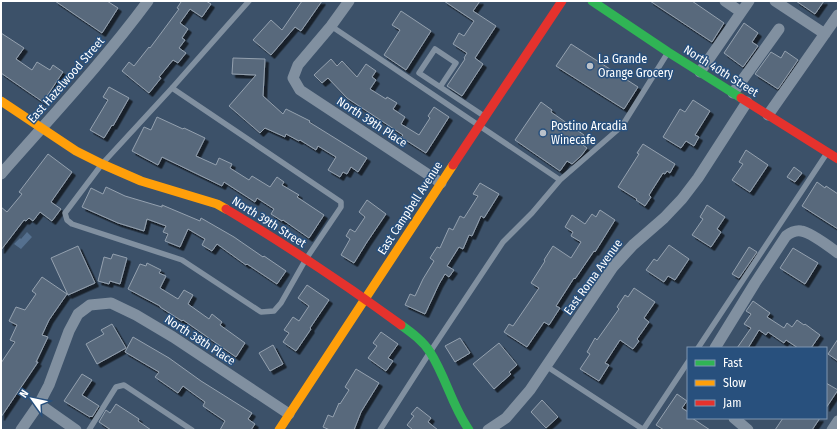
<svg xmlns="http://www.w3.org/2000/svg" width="839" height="431" font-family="'Fira Sans Condensed',sans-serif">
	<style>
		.water { fill: #55708f }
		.building { fill: #59697c; stroke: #94a1af; filter: url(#shadow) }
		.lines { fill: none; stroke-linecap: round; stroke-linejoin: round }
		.lane { stroke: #8190a0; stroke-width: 5.5 }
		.street { stroke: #8190a0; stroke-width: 11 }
		.fast { stroke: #30b455; stroke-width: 9 }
		.slow { stroke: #ff9f0a; stroke-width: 9 }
		.jam { stroke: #e5322d; stroke-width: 9 }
		.poi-dot { fill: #bbc2ca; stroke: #28507d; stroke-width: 1.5 }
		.labels { text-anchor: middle; stroke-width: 3; stroke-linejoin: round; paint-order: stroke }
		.poi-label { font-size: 12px; fill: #fff; stroke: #28507d; text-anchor: start }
		.street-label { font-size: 12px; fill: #fff; stroke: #28507d }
	</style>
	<defs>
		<filter id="shadow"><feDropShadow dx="3.5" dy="3.5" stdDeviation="0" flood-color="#0009"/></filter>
	</defs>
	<rect width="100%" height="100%" fill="#3c5169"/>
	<!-- water -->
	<path class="water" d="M27,232L32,237L21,249L14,244L20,238L21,239Z"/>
	<!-- building -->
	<path class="building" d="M55,1H107L118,8L102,33Z
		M179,1H206L211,4L202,17L190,9L180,23L188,29L182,38L185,40L179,48L186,53L178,63L173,60L159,77L161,78L149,93L122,71L129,62L134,66L149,47L150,48L179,9L177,8L181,2Z
		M302,1H322L301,31L295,27L271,55L253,40L271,20L282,30Z
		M444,1H480L473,11L496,26L475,58L483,64L462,96L447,86L465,59L464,58L467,53L453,44L459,33L464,36L474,21Z
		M650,1H692L724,23L712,42Z
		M796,1H824L815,14Z
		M401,11L431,31L406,70L384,55L400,30L392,25Z
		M744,23L758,33L752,42L758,46L743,67L724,53Z
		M1,33L24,48L16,59L32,70L37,62L50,70L53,65L63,72L43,102L1,73Z
		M571,44L638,87L624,109L556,66Z
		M785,51L798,60L778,89L755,74L771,52L781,58Z
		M233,58L265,59L263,96L283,114L286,109L310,121L309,122L367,158L358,172L351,167L347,174L343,172L340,177L328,170L336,157L318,146L316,150L300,140L299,141L286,134L285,137L265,128L260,133L229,106L256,75L232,74Z
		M331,59L337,66L342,61L357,77L366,64L376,71L372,77L376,80L370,89L386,99L387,97L397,103L393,109L405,117L401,124L419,135L430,118L428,116L434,107L449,117L426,153L401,137L403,135L347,98L328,78L322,83L314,75Z
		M109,87L129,98L113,126L112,125L104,138L90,130L108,100L103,97Z
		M693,100L710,111L695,135L699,137L694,146L686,141L681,148L663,137L680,109L685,112Z
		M541,102L552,110L551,112L584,135L579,142L587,148L581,156L572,164L567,161L560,171L515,140Z
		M157,117L183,129L184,128L205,138L196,156L216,165L219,158L232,164L230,168L249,180L252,176L270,187L277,177L284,182L282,185L299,195L297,197L324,215L309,238L283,220L282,221L271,214L274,209L257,198L255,202L224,182L222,186L162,157L158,165L132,151L144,127L151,130Z
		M643,144L675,164L670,173L667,171L665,174L663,173L649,195L651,197L645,206L636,200L637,199L618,187L639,154L637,153Z
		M746,150L768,165L750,192L732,180L743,164L739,162Z
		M48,154L72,172L51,202L61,209L52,221L40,212L33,221L29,218L26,221L24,220L1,250V207L7,212L22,194L19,192Z
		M794,167L802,173L795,182L787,177Z
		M817,182L825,188L826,186L838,194V229L802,206Z
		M480,183L499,194L484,218L481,216L472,236L469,235L463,249L459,247L447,266L454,270L449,277L445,274L439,284L425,314L405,305L410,294L415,296L423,279L434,261L430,258L437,247L440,248L449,228L453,230L460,216L464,218L478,196L473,194Z
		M106,187L125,196L162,207V205L200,221L201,218L234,237L263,257L264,256L286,271L277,284L247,264L246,265L217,244L212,251L202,245L205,239L188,229L180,247L165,241L168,234L163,232L166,226L147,219L144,231L118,223L82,207L91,188L103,194Z
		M367,200L386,214L367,242L354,263L341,255L350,239L346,236L350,229L355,232L365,217L359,212Z
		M707,205L725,217L717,229L721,232L711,247L692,235L703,219L700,217Z
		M600,210L615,220L595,252L594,251L575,279L574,278L556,306L560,308L549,325L544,322L527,347L504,332L509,324L513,326L539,288L531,283L545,261L544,260L553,246L571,258L581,242L571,236L573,232L565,227L572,215L585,224L592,214L596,217Z
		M669,245L689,259L675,280L668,276L664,282L646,270L654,259L657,261Z
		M78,246L95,283L68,295L51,258Z
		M749,247L757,252L739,278L732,274Z
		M793,248L818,263L805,284L780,268Z
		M113,254L127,258L120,284L110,281L109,284L98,281L104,257L111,259Z
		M147,263L161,270L159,273L166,276L160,288L178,299L184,290L193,295L188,304L209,319L212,314L222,322L220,325L245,343L236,357L183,320L182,321L160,307V306L128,289L140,264L146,266Z
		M42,277L67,294L49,320L42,335L48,337L36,362H38L1,417V363L15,342L10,340L17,325L9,321L16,307L25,310L36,294L32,291Z
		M307,285L329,300L310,328L311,329L296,351L283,342L289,333L284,330L293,317L299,321L309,306L298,298Z
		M634,288L655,302L644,318L649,322L637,339L639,341L633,349L620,340L605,363L609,365L599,381L580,369L590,354L587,352L595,338L597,340L619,309L617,307L625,295L628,297Z
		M753,301L770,313L767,317L784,328L787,323L792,327L797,320L804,325L805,324L820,335L811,348H798L786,340L784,343L768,332L766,335L759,330L748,348H737L751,328L744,324L751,314L746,311Z
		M112,324L126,348L97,364L86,344L104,334L101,330Z
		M381,332L398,344L388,358L393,361L386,371L368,358L377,346L373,343Z
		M133,337L169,358L201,381L252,413L248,419L255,424L251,430H220L225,421L203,406L205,402L183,386L178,393L155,377L159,372L125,352Z
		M460,338L470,353L455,362L445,346Z
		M838,339V361L828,354Z
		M499,343L517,365L509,372L511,374L494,389L473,364Z
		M273,345L283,364L270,371L259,353Z
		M356,369L379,383L361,412L354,430H330L323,427L328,415L333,417L339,403L340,404L349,390L345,387Z
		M82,374L92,380L82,395L99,406L92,417L91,416L90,417L64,401Z
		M826,383L838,390L826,408Z
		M677,394L687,401L682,408L688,412V418H692L710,430H664L656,425Z
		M542,400L558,417L546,428L531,412Z
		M116,404L139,419L138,421L151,430H111L99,422L106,410L110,413Z
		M417,407L431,418L428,422L438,430H413L407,425L414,416L411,414Z
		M783,418H820L812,430H775Z"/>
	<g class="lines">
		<!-- lane -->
		<path class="lane" d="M331,26L560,180
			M440,87L456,63L435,49L419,73L484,116
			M172,88L341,202V207L306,259L281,303L274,311L261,312L182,260L72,224L67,220L65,213L102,164L172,88L249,1
			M698,348L827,153
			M546,366L644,430
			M89,430L116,387L124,385L192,430
			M380,430L430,352L503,242L532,213L560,180L622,126L667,54
			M643,430L688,362"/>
		<!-- street -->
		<path class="street" d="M349,1L331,26L298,65L293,78L300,90L441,183
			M725,1L741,12
			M775,1L825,34
			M700,72L749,1
			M733,93L779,29
			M768,115L838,15
			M1,174C51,117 103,62 148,1
			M715,348L755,283L786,236C790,233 795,230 801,231C810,232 830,247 838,253
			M39,404L76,430
			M734,418L748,430
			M21,430L39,404L49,385L69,331L78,314L90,305L111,303L136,315L173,337L289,414
			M488,430L506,418L530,390L613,267L633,245L664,218L682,199L698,178L747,102
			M832,430L838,421"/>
		<!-- fast -->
		<path class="fast" d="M592,1L668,52L741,98
			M401,325C412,333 423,341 430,352C446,377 452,406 469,430"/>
		<!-- slow -->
		<path class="slow" d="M1,101L76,151L102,164L141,181L217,204L226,209
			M279,430L453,165"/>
		<!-- jam -->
		<path class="jam" d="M741,98L838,159
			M453,165L562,1
			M226,209C286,245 345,284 401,325"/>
	</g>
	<!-- markers -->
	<g class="poi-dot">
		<circle cx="590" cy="66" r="4"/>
		<circle cx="543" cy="133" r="4"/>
	</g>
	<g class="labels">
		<!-- poi labels -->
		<g class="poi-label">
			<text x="598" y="63">La Grande<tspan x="598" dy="14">Orange Grocery</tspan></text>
			<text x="551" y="130">Postino Arcadia<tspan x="551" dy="14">Winecafe</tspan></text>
		</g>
		<!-- street labels -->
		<g class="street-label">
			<text transform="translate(721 71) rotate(32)" y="4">North 40th Street</text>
			<text transform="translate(66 80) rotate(-49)" y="4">East Hazelwood Street</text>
			<text transform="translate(372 122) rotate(33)" y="4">North 39th Place</text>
			<text transform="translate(410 208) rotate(-57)" y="4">East Campbell Avenue</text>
			<text transform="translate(269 222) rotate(32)" y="4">North 39th Street</text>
			<text transform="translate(593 277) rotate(-54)" y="4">East Roma Avenue</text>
			<text transform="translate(200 340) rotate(33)" y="4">North 38th Place</text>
		</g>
	</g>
	<!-- border -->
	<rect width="839" height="431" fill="none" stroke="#ffffff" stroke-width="4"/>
	<!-- legend -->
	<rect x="687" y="347" width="140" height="72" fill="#28507d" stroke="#7e96b1"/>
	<rect x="695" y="360" width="20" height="6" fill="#30b455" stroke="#7e96b1"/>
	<text x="723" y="367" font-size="12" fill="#ffffff">Fast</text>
	<rect x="695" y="380" width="20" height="6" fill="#ff9f0a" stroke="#7e96b1"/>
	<text x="723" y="387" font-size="12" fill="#ffffff">Slow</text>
	<rect x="695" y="400" width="20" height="6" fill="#e5322d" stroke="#7e96b1"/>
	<text x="723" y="407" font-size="12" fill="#ffffff">Jam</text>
	<!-- north arrow -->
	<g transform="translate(32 399) rotate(303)" stroke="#28507d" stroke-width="3" paint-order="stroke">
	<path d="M0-3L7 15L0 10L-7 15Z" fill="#ffffff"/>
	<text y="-6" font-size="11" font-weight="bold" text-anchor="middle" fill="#ffffff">N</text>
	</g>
</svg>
